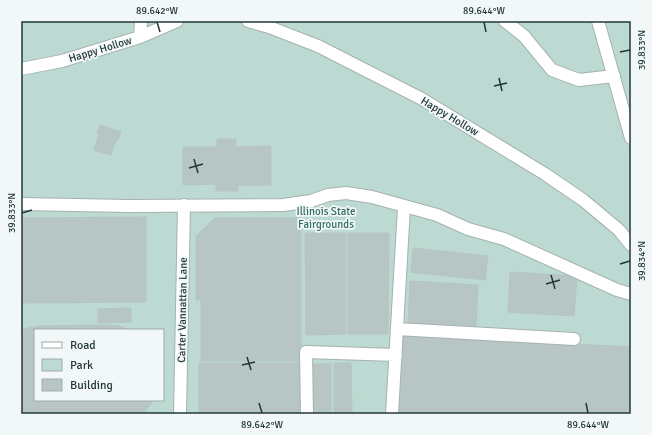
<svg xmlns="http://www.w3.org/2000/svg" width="652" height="435" font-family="Signika,sans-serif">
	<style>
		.green { fill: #bcdad1; fill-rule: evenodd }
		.building { fill: #b7c5c5; stroke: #b5c4c4 }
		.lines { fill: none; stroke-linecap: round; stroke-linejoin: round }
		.minor-casing { stroke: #a5b1b2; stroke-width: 14 }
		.minor { stroke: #fff; stroke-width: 12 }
		.ticks { fill: none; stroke: #23373a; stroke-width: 1.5 }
		.labels { text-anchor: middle; stroke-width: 3.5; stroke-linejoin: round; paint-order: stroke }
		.street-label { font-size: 11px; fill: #23373a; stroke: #f2f8f7 }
		.park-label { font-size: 11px; fill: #316d62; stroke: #f2f8f7 }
		.neatline { fill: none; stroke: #23373a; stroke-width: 1.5 }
		.ticks-label { font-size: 10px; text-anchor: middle; fill: #23373a }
	</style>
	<rect width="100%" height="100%" fill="#e2ebeb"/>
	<!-- green -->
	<path class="green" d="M21,21H631V414H21ZM35,330H163V400H35Z"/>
	<!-- building -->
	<path class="building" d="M100,125L121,132L118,140H116L111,155L94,150L99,134L97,133Z
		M217,139H236V147L271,146V185H238V191H216V184L183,185V147H217Z
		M146,217V302L21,303V218Z
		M215,218H301V361H201V300H196V236Z
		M305,233H346V334L306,335Z
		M348,233H389L388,334H348Z
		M413,248L488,256L485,280L411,272Z
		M510,272L577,276L574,316L508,312Z
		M410,281L478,285L476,327L408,323Z
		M131,308V322L98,323V309Z
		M109,325L119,326L129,330H35V400H154L145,412L144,414H21V330L38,326Z
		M403,335L631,347V414H398Z
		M199,363H302L301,414H199Z
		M334,363H351L352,414H334Z
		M312,364H331V414H313Z"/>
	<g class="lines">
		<!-- minor casing -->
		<g class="minor-casing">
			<path id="minor" d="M248,21L269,27L318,46L422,99L545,174L583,200L619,230L631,245
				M505,21L524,36L552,70L579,80L614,76
				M598,21L631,138
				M140,37L141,21
				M21,69L62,61L140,37L177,21
				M21,204L128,206L283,205L311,201L328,195L346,193L372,197L437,215L468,229L504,239L617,290L631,294
				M397,329L574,339
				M180,414L184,205
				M307,414L306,352L396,355
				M392,414L404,207"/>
		</g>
		<!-- minor -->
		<use href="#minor" class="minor"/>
	</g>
	<!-- ticks -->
	<path class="ticks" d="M157,22L160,32M484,22L486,32M620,52L630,50M499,78L502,91M494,86L507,83M194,159L198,173M189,168L203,164M22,213L32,210M620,264L630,261M551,275L555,289M546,284L560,280M247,357L251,370M242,365L255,362M259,403L262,413M586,403L588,413"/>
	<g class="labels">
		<!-- street labels -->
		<g class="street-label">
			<text transform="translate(100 49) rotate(-17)" y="4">Happy Hollow</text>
			<text transform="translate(450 116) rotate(31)" y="4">Happy Hollow</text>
			<text transform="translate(182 310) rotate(-89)" y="4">Carter Vannattan Lane</text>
		</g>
		<!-- park labels -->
		<g class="park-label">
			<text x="326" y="215">Illinois State<tspan x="326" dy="13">Fairgrounds</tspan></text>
		</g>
	</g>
	<!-- border -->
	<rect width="652" height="435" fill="none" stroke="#f2f8f7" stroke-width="44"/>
	<!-- legend -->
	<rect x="34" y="329" width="130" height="72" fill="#f2f8f7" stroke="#9fabab"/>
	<rect x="42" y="342" width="20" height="6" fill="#ffffff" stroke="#9fabab"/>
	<text x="70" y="349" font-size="12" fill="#23373a">Road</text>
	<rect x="42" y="359" width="20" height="12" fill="#bcdad1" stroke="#9fabab"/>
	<text x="70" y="369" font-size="12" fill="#23373a">Park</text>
	<rect x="42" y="379" width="20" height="12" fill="#b7c5c5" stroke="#9fabab"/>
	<text x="70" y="389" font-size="12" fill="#23373a">Building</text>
	<rect x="22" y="22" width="608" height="391" class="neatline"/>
	<g class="ticks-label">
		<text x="157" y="14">89.642°W</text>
		<text x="484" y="14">89.644°W</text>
		<text transform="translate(641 50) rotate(-90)" y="4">39.833°N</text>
		<text transform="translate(11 213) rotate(-90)" y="4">39.833°N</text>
		<text transform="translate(641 261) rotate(-90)" y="4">39.834°N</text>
		<text x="262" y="428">89.642°W</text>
		<text x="588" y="428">89.644°W</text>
	</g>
</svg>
